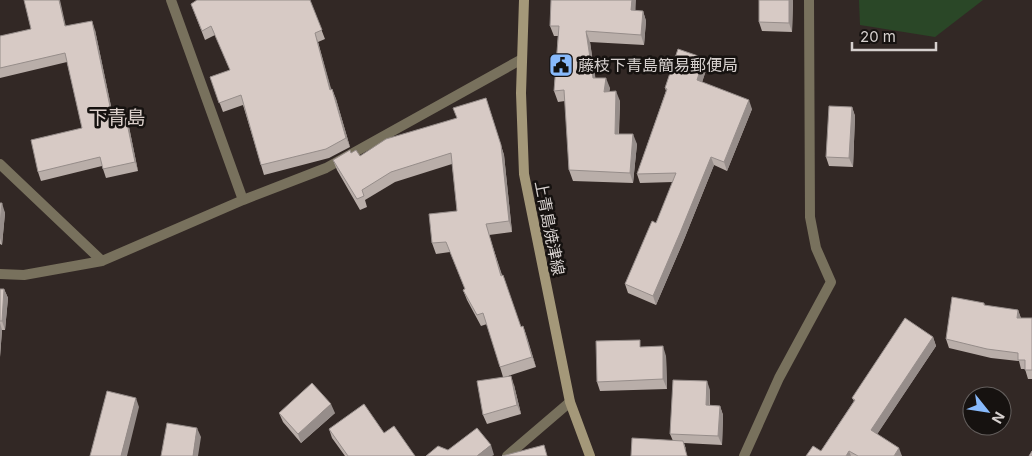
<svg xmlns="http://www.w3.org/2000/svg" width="1032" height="456" font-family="Inter,'Noto Sans JP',sans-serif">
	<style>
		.green { fill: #2a4727 }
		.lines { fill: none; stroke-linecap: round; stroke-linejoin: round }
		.minor { stroke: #78715d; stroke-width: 10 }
		.secondary { stroke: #a49879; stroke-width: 10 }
		.wall { fill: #b9aea9 }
		.shaded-wall { fill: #968d8a }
		.building { fill: #d7cac5; stroke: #968d8a }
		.labels { text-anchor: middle; stroke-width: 5; stroke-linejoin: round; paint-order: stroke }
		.poi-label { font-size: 16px; fill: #d6d0ce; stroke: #161210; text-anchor: start }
		.street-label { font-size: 16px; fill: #d6d0ce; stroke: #161210 }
		.quarter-label { font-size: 19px; fill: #ded2cd; stroke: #161210 }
	</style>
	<rect width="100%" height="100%" fill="#322825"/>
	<!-- green -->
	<path class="green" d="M859,0H983L935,37L860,25Z"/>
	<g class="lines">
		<!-- minor -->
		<path class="minor" d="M171,0L243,200
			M0,164L102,261
			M0,274L24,275L102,261L243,200L326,168L522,59
			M507,456L570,402
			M744,456L779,378L831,282L816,248L810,217L809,0"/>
		<!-- secondary -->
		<path class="secondary" d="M524,0L521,93L524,174L570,402L590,456"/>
	</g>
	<!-- wall -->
	<path class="wall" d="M310,0L325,39L318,42L331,90L332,89L336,99L350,147L329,158L264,175L243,105L223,112L210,77L230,70L215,35L205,40L191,4Z
		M793,0L792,32L762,31L759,22Z
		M636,11H643L646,21L644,45L590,42L595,78L610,88L609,92L620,101L619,134L637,144L633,183L573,181L569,170L565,101L558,102L554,91L558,36H554L550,26Z
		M66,26L95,30L113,116L128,122L138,171L106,178L102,166L41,181L38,172L82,128L67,62L0,78V36Z
		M707,67L702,82L752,109L727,171L714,165L683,242L656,305L628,293L625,284L656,223L673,182L640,183L637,174L666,91L665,88Z
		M486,98L504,155L512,232L489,235L502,275L521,327L523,326L536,367L505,377L514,385L521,414L487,424L483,415L503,377L487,324L481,326L467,300L463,290L465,289L450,252L436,254L432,243L457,211L452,164L395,182L365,200L367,207L360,210L337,170L333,160L351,153L360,156L457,118Z
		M852,107L855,116L853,167L829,166L826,157Z
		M0,203L5,213L2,245L0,244Z
		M0,289H4L8,298L5,330H2L0,357Z
		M984,303L985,306L1018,310L1021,318H1032V379H1028L1025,369H1021L1019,361L991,358L949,348L946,339Z
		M933,337L936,346L877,434L902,456H806L821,451L854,401L852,398Z
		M642,347L666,356L667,389L600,391L597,382Z
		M710,390V405L720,406L723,415L722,445L684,443L686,449L673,441L670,434Z
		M279,413H335L301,443L283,422Z
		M329,429L384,433L415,456H345L332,438Z"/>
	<!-- shaded-wall -->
	<path class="shaded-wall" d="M59,0H60L68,36L65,26Z
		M632,0H636L635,21L631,10Z
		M789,0H793L792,32L789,23Z
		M643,11L646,21L644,45L641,35Z
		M92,21L95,30L115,125L112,116Z
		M586,31L590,42L597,88L593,78Z
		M315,33L318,42L334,99L330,90Z
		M704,58L707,67L700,89L697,80Z
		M606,78L610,88L607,103L604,92Z
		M332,89L336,99L350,147L346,138Z
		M616,91L620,101L618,145L615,134Z
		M486,98L504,155L512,232L509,221Z
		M749,100L752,109L727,171L724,162Z
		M852,107L855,116L853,167L849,158Z
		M125,113L128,122L138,171L135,162Z
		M633,134L637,144L633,183L630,173Z
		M711,157L714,165L683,242L656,305L653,296Z
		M2,203L5,213L2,245L0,238V224Z
		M486,224L489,235L505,286L501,276Z
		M4,289L8,298L5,330L2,321Z
		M1018,310L1021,319L1017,318Z
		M0,323L2,330L0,357Z
		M523,326L527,337L536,367L532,357Z
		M933,337L936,346L874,439L871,430Z
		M663,346L666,356L667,389L663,379Z
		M511,376L514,385L521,414L517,405Z
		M707,381L710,390L709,414L706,405Z
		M136,398L139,407L127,456H121Z
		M331,404L335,413L301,443L298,434Z
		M720,406L723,415L722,445L718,436Z
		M197,428L201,437L198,456H193Z
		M491,445L494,455L492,456H477Z
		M899,448L902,456H894Z
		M849,451L851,456H846Z"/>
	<!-- building -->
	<path class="building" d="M24,0H59L65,26L92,21L112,116L125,113L135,162L103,169L100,157L38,172L31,140L82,128L65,53L0,68V36L31,29Z
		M197,0H310L322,30L315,33L330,90L332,89L346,138L326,149L261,165L241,95L219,103L210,77L230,70L211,26L202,31L191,4Z
		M551,0H632L631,10L643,11L641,35L586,31L593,78H606L604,92L616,91L615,134H633L630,173L569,170L564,90L554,91L559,26H550Z
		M759,0H789V23L759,22Z
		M678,49L704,58L697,80L749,100L724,162L711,157L680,233L653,296L625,284L652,221L656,223L676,173L637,174L667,89L665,88Z
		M486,98L501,145L509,221L486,224L501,276L503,275L521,327L523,326L532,357L500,367L483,313L477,315L463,290L465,289L446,242L432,243L429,214L457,211L451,153L391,172L362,190L364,196L357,199L333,160L350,150L351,153L356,150L360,156L386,139L457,118L453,108Z
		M829,106L852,107L849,158L826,157Z
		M0,203H2L0,224Z
		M0,289H4L2,321H0Z
		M952,297L984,303V305L1018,310L1017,318H1032V370H1025V360H1018V353L987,349L946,339Z
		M905,318L933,337L871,430L899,448L894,456H858L849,451L846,456H806L813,446L821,451L855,400L852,398Z
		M640,340V347L663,346V379L597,382L596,341Z
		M511,376L517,405L483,415L477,381Z
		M673,380L707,381L706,405L720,406L718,436L670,434Z
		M312,383L331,404L298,434L279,413Z
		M107,391L136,398L121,456H90Z
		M364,404L384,433L394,426L415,456H348L329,429Z
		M167,423L197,428L193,456H161Z
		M477,428L491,445L477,456H426L438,446L448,450Z
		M632,438L683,441L687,456H631Z
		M544,445L547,456H502Z
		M1032,451V456H1029Z"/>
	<!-- icons -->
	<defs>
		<g id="civic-square" transform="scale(1.25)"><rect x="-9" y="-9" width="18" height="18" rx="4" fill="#88bafc" stroke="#161210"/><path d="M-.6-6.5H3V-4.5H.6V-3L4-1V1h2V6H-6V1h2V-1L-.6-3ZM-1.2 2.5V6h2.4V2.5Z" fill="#111"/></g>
	</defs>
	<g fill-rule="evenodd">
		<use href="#civic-square" x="561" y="65"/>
	</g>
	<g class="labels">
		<!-- poi labels -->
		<g class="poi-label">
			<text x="578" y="71">藤枝下青島簡易郵便局</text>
		</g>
		<!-- street labels -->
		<g class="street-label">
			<text transform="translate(550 228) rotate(79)" y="6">上青島焼津線</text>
		</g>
		<!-- quarter labels -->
		<g class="quarter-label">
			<text x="117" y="124">下青島</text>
		</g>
	</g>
	<!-- north arrow -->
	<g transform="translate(987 411) rotate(120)"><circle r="24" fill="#161210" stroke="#635e5c"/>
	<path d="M0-4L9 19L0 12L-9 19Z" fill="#88bafc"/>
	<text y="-8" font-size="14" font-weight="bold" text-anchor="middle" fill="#d6d0ce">N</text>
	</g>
	<!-- scale -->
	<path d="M852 42v8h84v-8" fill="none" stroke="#d6d0ce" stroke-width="2.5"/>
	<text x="860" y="42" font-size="15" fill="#d6d0ce" stroke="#161210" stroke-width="4" paint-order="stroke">20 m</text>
</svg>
